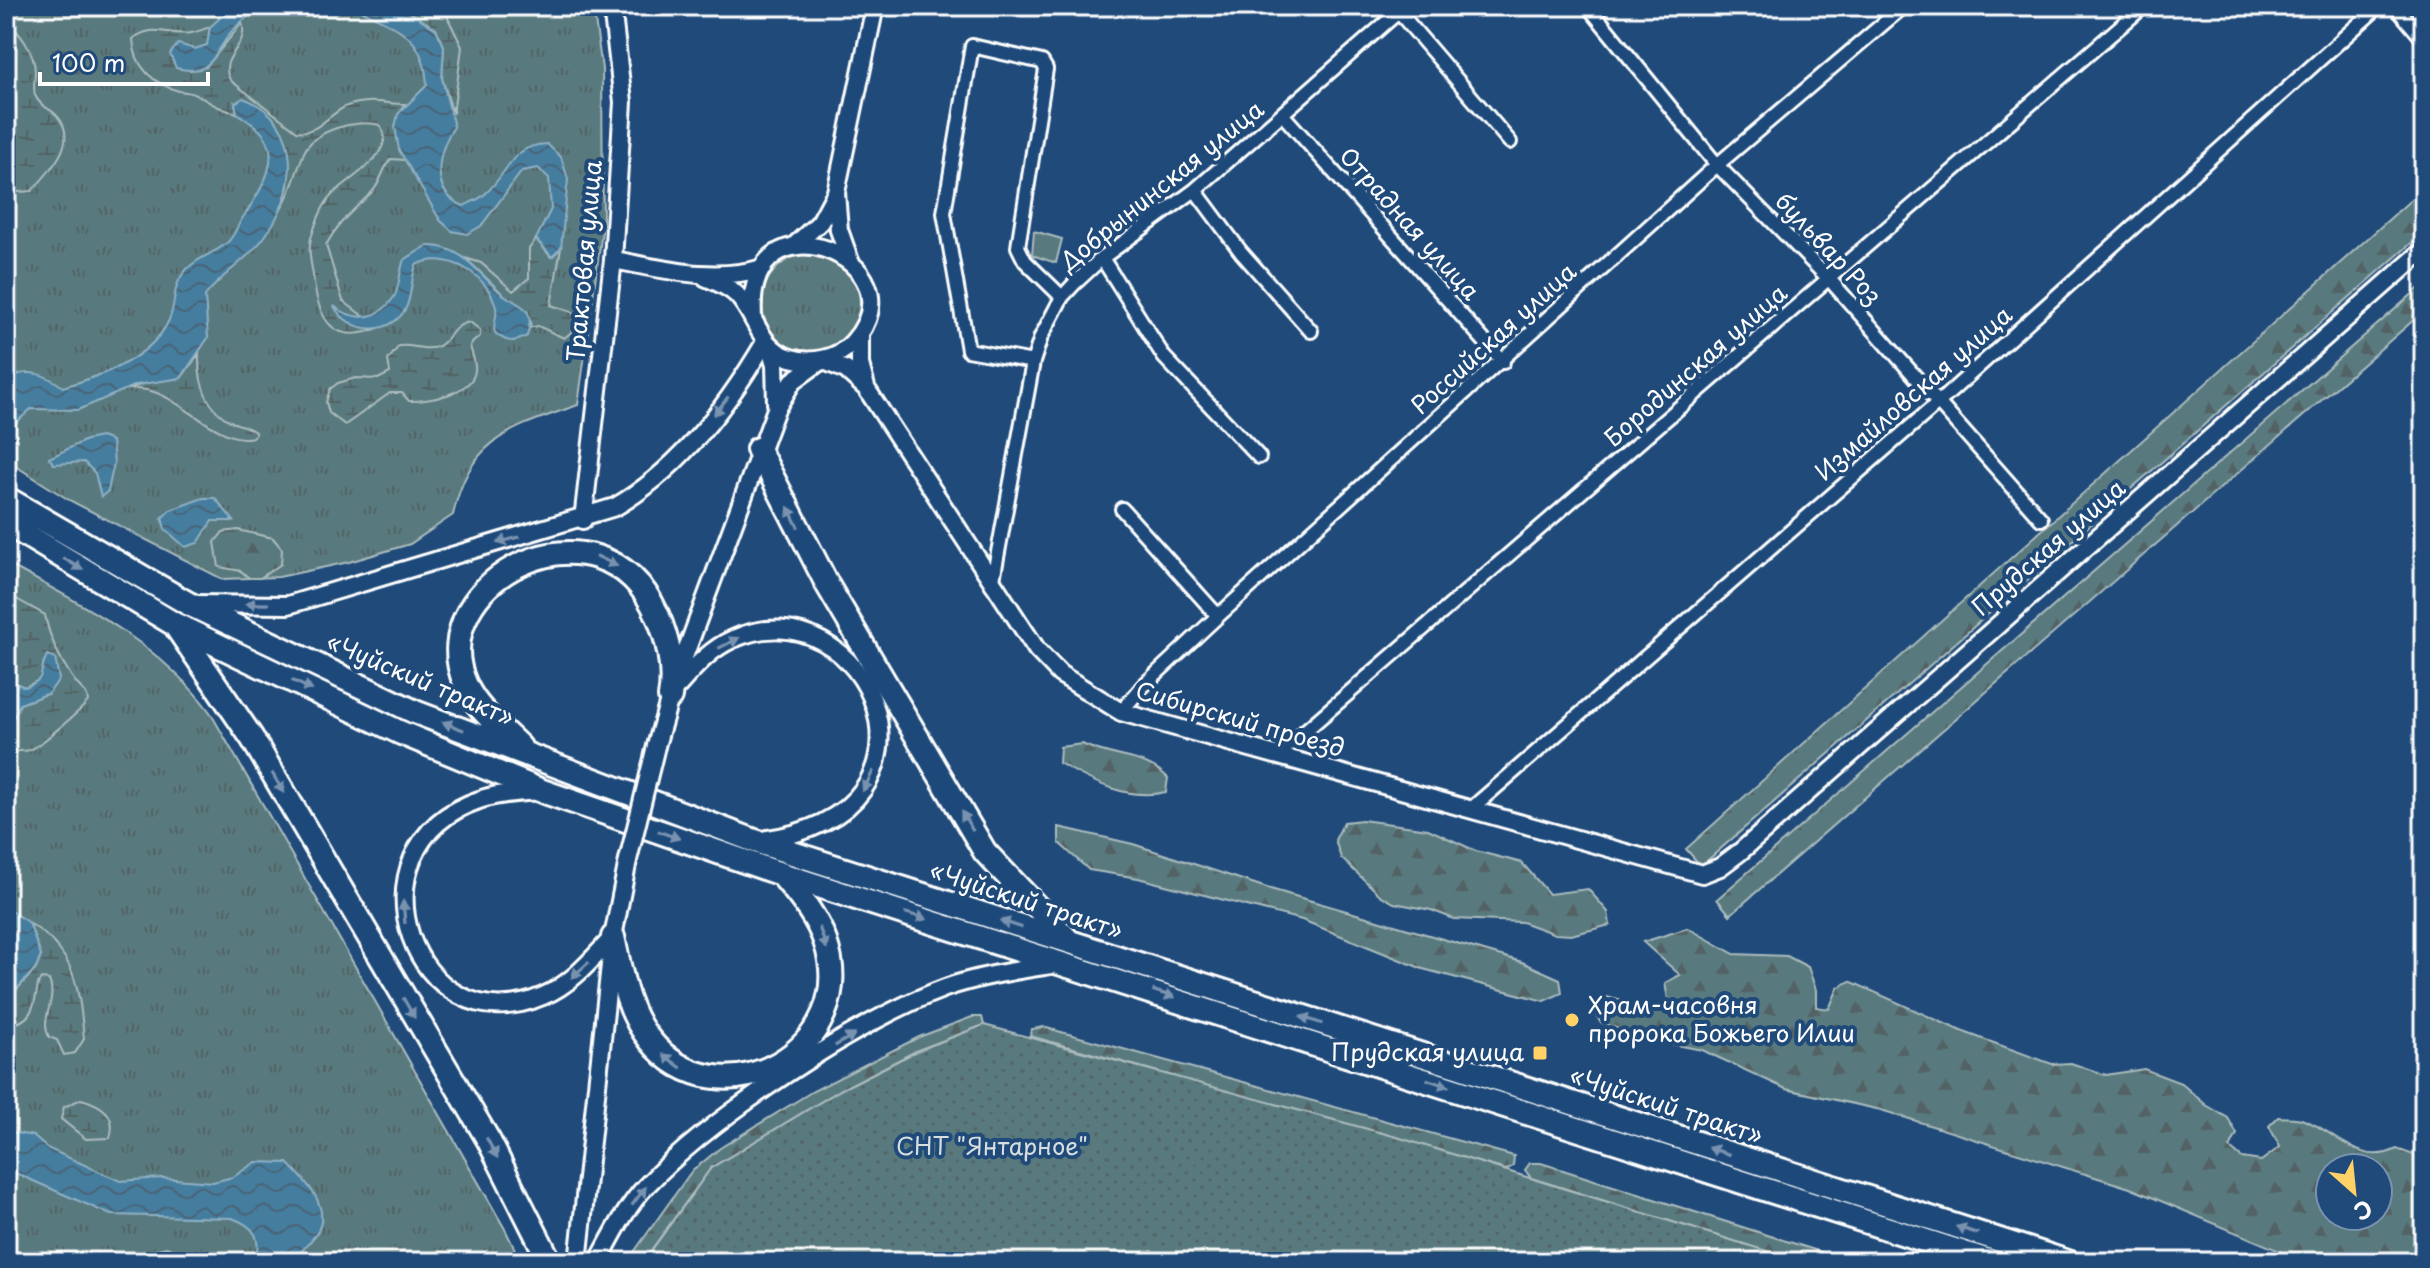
<svg xmlns="http://www.w3.org/2000/svg" width="2430" height="1268" font-family="'Playpen Sans',sans-serif">
	<style>
		.grass { fill: url(#grass-tufts); stroke: #acbcbe; stroke-width: 2 }
		.forest { fill: url(#forest-firs); stroke: #acbcbe; stroke-width: 2; fill-rule: evenodd }
		.wetland { fill: url(#wetland-marsh); stroke: #acbcbe; stroke-width: 2 }
		.park { fill: #597a7e; stroke: #acbcbe; stroke-width: 2 }
		.garden { fill: url(#garden-dots); stroke: #acbcbe; stroke-width: 2 }
		.water { fill: url(#water-waves); stroke: #8fb1c5; stroke-width: 2 }
		.lines { fill: none; stroke-linecap: round; stroke-linejoin: round }
		.minor-casing { stroke: #fff; stroke-width: 18 }
		.tertiary-casing { stroke: #fff; stroke-width: 22 }
		.trunk-casing { stroke: #fff; stroke-width: 28 }
		.minor { stroke: #1f4a7a; stroke-width: 12 }
		.tertiary { stroke: #1f4a7a; stroke-width: 16 }
		.trunk { stroke: #1f4a7a; stroke-width: 22 }
		.tertiary-bridge-casing { stroke: #fff; stroke-width: 22; stroke-linecap: butt }
		.tertiary-bridge { stroke: #1f4a7a; stroke-width: 16 }
		.oneway { fill: #7992af }
		.poi-dot { fill: #ffd166; stroke: #1f4a7a; stroke-width: 3 }
		.labels { text-anchor: middle; stroke-width: 8; stroke-linejoin: round; paint-order: stroke }
		.street-label { font-size: 24px; fill: #fff; stroke: #1f4a7a }
		.poi-label { font-size: 24px; fill: #fff; stroke: #1f4a7a; text-anchor: start }
		.park-label { font-size: 24px; fill: #d6dedf; stroke: #1f4a7a }
	</style>
	<defs>
		<pattern id="grass-tufts" width="24" height="20" patternUnits="userSpaceOnUse" patternTransform="scale(2)"><rect width="24" height="20" fill="#597a7e"/><path d="M3 7l-1-3M5 7V3M7 7l1-3M15 17l-1-3M17 17v-4M19 17l1-3" fill="none" stroke="#526365"/></pattern>
		<pattern id="forest-firs" width="22" height="20" patternUnits="userSpaceOnUse" patternTransform="scale(2)"><rect width="22" height="20" fill="#597a7e"/><path d="M5 1l3.5 6h-7zM16 11l3.5 6h-7z" fill="#526365"/></pattern>
		<pattern id="wetland-marsh" width="20" height="14" patternUnits="userSpaceOnUse" patternTransform="scale(2)"><rect width="20" height="14" fill="#597a7e"/><path d="M1 5h8M5 5V1M11 12h8M15 12V8" fill="none" stroke="#526365"/></pattern>
		<pattern id="garden-dots" width="8" height="8" patternUnits="userSpaceOnUse" patternTransform="scale(2)"><rect width="8" height="8" fill="#597a7e"/><path d="M2 2h.1M6 6h.1" fill="none" stroke="#526365" stroke-width="1.8" stroke-linecap="round"/></pattern>
		<pattern id="water-waves" width="16" height="10" patternUnits="userSpaceOnUse" patternTransform="scale(2)"><rect width="16" height="10" fill="#457d9f"/><path d="M0 5q4-4 8 0t8 0" fill="none" stroke="#486476"/></pattern>
	</defs>
	<rect width="100%" height="100%" fill="#1f4a7a"/>
	<filter id="ink" filterUnits="userSpaceOnUse"><feTurbulence type="fractalNoise" baseFrequency=".0125" numOctaves="2"/><feDisplacementMap in="SourceGraphic" scale="16" xChannelSelector="R" yChannelSelector="G"/><feConvolveMatrix kernelMatrix="1 2 1 2 8 2 1 2 1" color-interpolation-filters="sRGB"/></filter>
	<g filter="url(#ink)">
		<!-- grass -->
		<path class="grass" d="M6,6H593L602,69L603,224L578,405C510,429 470,438 453,515L410,544L349,562L279,577L222,579L69,500L6,460Z
			M762 303a49 49 0 1 1 98 0a49 49 0 1 1-98 0Z
			M6,563C82,605 157,641 210,712L505,1229L521,1262H6Z"/>
		<!-- forest -->
		<path class="forest" d="M2424,188V232L1701,866L1686,849Z
			M2424,284V311L1730,915L1717,899Z
			M238,530L273,538L282,549L281,564L260,578H249L241,571L219,567L215,542L223,532Z
			M1082,744C1113,759 1146,754 1168,778L1166,792C1128,801 1092,782 1059,763L1060,747Z
			M1362,820L1428,829L1476,851L1522,863L1549,894L1588,889L1608,912L1610,925L1571,935L1555,934L1522,922L1454,919L1431,910L1394,903L1380,895L1341,858L1335,840L1344,822Z
			M1059,827L1133,844L1267,888L1522,962L1560,979L1562,993L1544,1001L1423,969L1302,920L1138,878L1089,870L1059,843Z
			M1688,928L1734,954L1787,956L1808,967L1816,990V1007L1829,1009L1838,988L1850,981L1961,1031L2052,1064L2071,1063L2106,1075L2144,1069L2181,1083L2206,1105L2228,1118L2237,1134L2230,1148L2242,1158L2261,1161L2280,1147L2269,1126L2278,1117C2286,1118 2297,1117 2304,1120C2337,1131 2359,1168 2397,1149L2414,1155L2424,1167V1262H2306L2130,1188L1881,1110L1786,1089L1702,1050L1642,1038L1600,1022L1592,1005L1607,997L1654,1009L1669,1005L1665,983L1680,975L1643,942ZM2378,1168V1216H2330V1168Z
			M972,1017H982L984,1025L918,1050L842,1089L711,1168L643,1261L634,1259V1252L691,1172L720,1148L813,1091L919,1037Z
			M1043,1027L1514,1156L1513,1166L1506,1170L1030,1036L1032,1029Z
			M1530,1163H1541L1821,1252L1833,1262H1802L1531,1178L1525,1170Z"/>
		<!-- wetland -->
		<path class="wetland" d="M400,6H432L446,14L462,47L453,114L442,78L444,46L436,29Z
			M6,19C20,34 35,51 35,72C35,80 32,90 36,97C41,108 51,108 58,117C80,143 48,172 32,191L6,193Z
			M242,23C250,47 217,56 230,80L297,131C318,135 329,113 347,106C368,98 385,104 405,104C394,120 395,145 407,160L391,159C382,169 381,183 372,192C353,211 339,221 326,245L343,301L367,319L339,315L369,329L383,326C333,348 318,321 313,275C311,263 308,251 311,238C315,225 323,204 333,194C350,177 399,152 380,125C358,119 312,129 303,155C295,176 291,194 278,213L288,187L289,158L235,103L237,113C221,110 211,103 197,95C192,92 185,92 179,91C153,84 134,66 133,39C153,22 168,37 191,33C197,32 204,29 210,27L208,45L195,49L206,67Z
			M536,239L551,257L561,248L551,305L572,312L578,319L579,326L564,338L538,326L529,328L531,322C509,300 488,279 465,258L481,263L513,291L529,278V249Z
			M470,322L480,330V336L470,345C471,352 476,362 475,370C474,393 427,402 409,401L402,393H390L345,425L329,413L326,402L330,389L338,383L356,378L378,379L390,373L388,360L399,346C413,344 426,352 439,346C452,338 452,325 470,322Z
			M199,354C198,382 206,409 232,422C241,426 249,426 256,433L253,437C220,446 180,396 147,390C141,389 134,389 128,389L153,381L181,378Z
			M11,596L45,615C49,637 61,661 74,680C80,689 87,691 88,701C84,708 37,748 30,750C22,752 14,750 6,754V733L20,704L49,693L44,661L41,679L25,687L6,680V608L13,606Z
			M29,923C76,952 79,988 84,1039L75,1053L64,1055L57,1040L49,1037C39,1018 58,1001 49,980L41,979L38,984C35,1006 31,1025 6,1024V1001L36,969L41,956Z
			M81,1099C103,1105 117,1115 110,1138L86,1139L61,1119L64,1107Z
			M166,1247L178,1251L186,1262H147L154,1250Z"/>
		<!-- park -->
		<path class="park" d="M1034,231L1062,239L1056,263L1032,255Z"/>
		<!-- garden -->
		<path class="garden" d="M984,1025L1397,1137L1802,1262H643L711,1168L842,1089L919,1050Z"/>
		<!-- water -->
		<path class="water" d="M233,6H261C251,15 235,25 228,36C212,59 210,76 176,68L170,54L178,44L195,49L207,45L210,27Z
			M353,6H400L436,29L444,46L442,78L454,127C437,151 429,193 464,206C471,202 481,199 486,193C509,172 511,145 547,144L561,157L568,179L561,248L552,257L536,239L551,209L549,178L538,168L522,171L481,226L467,234L452,231L440,220L399,150L395,127L398,114L427,85C424,31 394,28 353,6Z
			M243,98C306,121 298,194 263,239C246,261 222,274 205,296L208,338L181,378L136,385L78,410L31,409L6,432V379C28,368 44,373 63,387C101,376 151,359 169,320C177,302 171,285 187,269C199,256 216,253 228,242C235,235 238,224 244,216C260,192 287,153 257,128C251,122 243,118 237,113L235,103Z
			M427,246C462,245 477,272 500,292C508,299 521,303 527,311C532,319 529,328 527,336C514,343 507,343 495,333C492,324 498,318 496,308C490,276 447,249 416,265C411,279 412,295 406,308C390,338 348,333 334,306C355,322 378,321 394,297C400,287 399,271 404,260Z
			M101,437L112,441L114,463L108,491L101,497L95,473L84,462L54,464L49,458L86,440Z
			M203,498H215L234,521H212L198,543L185,547L165,529L162,518L170,510Z
			M47,655L55,658L59,679L49,693L20,704L6,733V680L25,687C49,678 37,673 47,655Z
			M6,908L29,923L41,956L36,968L6,1001Z
			M6,1131L33,1136L47,1148L120,1181L162,1178L213,1182L233,1177L256,1162L288,1163C304,1179 331,1206 318,1231C312,1242 300,1250 294,1262H255C262,1238 255,1226 232,1218L111,1215L6,1169Z"/>
		<g class="lines">
			<!-- minor casing -->
			<g class="minor-casing">
				<path id="minor" d="M1588,6L1717,165L1830,280L2041,519
					M2395,6L2424,40
					M1398,11L1510,142
					M1283,115L1503,362
					M1195,190L1241,252L1311,331
					M1102,258L1164,357L1259,457
					M1033,362L968,350L944,213L972,46L1042,62L1046,69L1018,247L1025,261L1062,297
					M1122,509L1218,616
					M992,585L1033,362L1041,337L1062,297L1075,283L1102,258L1195,190L1405,6
					M1121,712L1143,686L1218,616L1717,165L1904,6
					M1276,756L2144,6
					M1472,808L1938,403L2379,6"/>
			</g>
			<!-- tertiary casing -->
			<g class="tertiary-casing">
				<path id="tertiary" d="M793,247L820,222L835,194
					M613,260C664,269 712,283 763,268
					M850,261L839,230L836,192L875,6
					M705,277C716,282 728,286 737,295C757,316 759,349 791,358C812,364 838,359 853,342C926,260 744,186 753,317
					M860,333V364L866,387
					M769,345L775,364L776,403
					M583,520L613,260L623,102L612,6
					M193,604L288,605L615,507C679,470 728,405 765,342
					M674,684L776,409L793,381L822,360L846,370L866,388L1037,650L1060,674L1121,712L1702,874L1720,867L1740,852L2424,250
					M678,686C694,668 710,649 733,639C866,580 969,813 762,840
					M656,746L670,697
					M540,791C519,793 498,793 479,800C341,847 414,1051 543,996C572,984 592,959 613,937
					M578,1262L613,937L628,860
					M598,1262C612,1236 626,1207 647,1185C712,1117 857,1021 945,988C982,975 1020,970 1058,964"/>
			</g>
			<!-- trunk casing -->
			<g class="trunk-casing">
				<path id="trunk" d="M758,449L828,586L985,852L1068,940
					M6,498L189,604L415,712L755,841L2068,1262
					M6,523L174,624L399,732L542,791L781,874L1992,1262
					M175,625L252,738L489,1141L550,1262
					M520,747C500,727 476,709 465,683C421,582 600,487 657,614C668,639 675,670 670,697
					M613,937C621,973 626,1011 650,1040C720,1128 863,1048 825,941C816,915 799,896 782,875"/>
			</g>
			<!-- minor -->
			<use href="#minor" class="minor"/>
			<!-- tertiary -->
			<use href="#tertiary" class="tertiary"/>
			<!-- trunk -->
			<use href="#trunk" class="trunk"/>
			<!-- tertiary-bridge casing -->
			<g class="tertiary-bridge-casing">
				<path id="tertiary-bridge" d="M628,860L656,746"/>
			</g>
			<!-- tertiary-bridge -->
			<use href="#tertiary-bridge" class="tertiary-bridge"/>
		</g>
		<!-- one-way arrows -->
		<defs><path id="oneway-solid" d="M-6-.8H1V-3.2L6.5 0L1 3.2V.8H-6Z" transform="scale(2)"/></defs>
		<g class="oneway">
			<use href="#oneway-solid" transform="translate(721 406) rotate(128)"/>
			<use href="#oneway-solid" transform="translate(793 517) rotate(-117)"/>
			<use href="#oneway-solid" transform="translate(508 540) rotate(164)"/>
			<use href="#oneway-solid" transform="translate(607 561) rotate(26)"/>
			<use href="#oneway-solid" transform="translate(73 564) rotate(31)"/>
			<use href="#oneway-solid" transform="translate(257 604) rotate(-179)"/>
			<use href="#oneway-solid" transform="translate(729 643) rotate(-27)"/>
			<use href="#oneway-solid" transform="translate(302 685) rotate(25)"/>
			<use href="#oneway-solid" transform="translate(453 726) rotate(-159)"/>
			<use href="#oneway-solid" transform="translate(868 781) rotate(117)"/>
			<use href="#oneway-solid" transform="translate(278 783) rotate(60)"/>
			<use href="#oneway-solid" transform="translate(967 821) rotate(-121)"/>
			<use href="#oneway-solid" transform="translate(669 835) rotate(19)"/>
			<use href="#oneway-solid" transform="translate(404 912) rotate(-95)"/>
			<use href="#oneway-solid" transform="translate(916 916) rotate(17)"/>
			<use href="#oneway-solid" transform="translate(1011 924) rotate(-162)"/>
			<use href="#oneway-solid" transform="translate(823 938) rotate(71)"/>
			<use href="#oneway-solid" transform="translate(580 970) rotate(138)"/>
			<use href="#oneway-solid" transform="translate(1164 994) rotate(18)"/>
			<use href="#oneway-solid" transform="translate(409 1008) rotate(60)"/>
			<use href="#oneway-solid" transform="translate(1311 1020) rotate(-162)"/>
			<use href="#oneway-solid" transform="translate(845 1040) rotate(-31)"/>
			<use href="#oneway-solid" transform="translate(672 1061) rotate(-143)"/>
			<use href="#oneway-solid" transform="translate(1438 1083) rotate(18)"/>
			<use href="#oneway-solid" transform="translate(492 1148) rotate(61)"/>
			<use href="#oneway-solid" transform="translate(1719 1151) rotate(-162)"/>
			<use href="#oneway-solid" transform="translate(639 1196) rotate(-53)"/>
			<use href="#oneway-solid" transform="translate(1967 1230) rotate(-162)"/>
		</g>
	</g>
	<!-- markers -->
	<g class="poi-dot">
		<circle cx="1572" cy="1020" r="8"/>
		<rect x="1532" y="1045" width="16" height="16" rx="4"/>
	</g>
	<g class="labels">
		<!-- street labels -->
		<g class="street-label">
			<text transform="translate(1162 186) rotate(-39)" y="8">Добрынинская улица</text>
			<text transform="translate(1409 224) rotate(48)" y="8">Отрадная улица</text>
			<text transform="translate(1828 249) rotate(47)" y="8">бульвар Роз</text>
			<text transform="translate(585 261) rotate(-85)" y="8">Трактовая улица</text>
			<text transform="translate(1494 339) rotate(-42)" y="8">Российская улица</text>
			<text transform="translate(1696 366) rotate(-41)" y="8">Бородинская улица</text>
			<text transform="translate(1914 394) rotate(-41)" y="8">Измайловская улица</text>
			<text transform="translate(2049 548) rotate(-41)" y="8">Прудская улица</text>
			<text transform="translate(420 680) rotate(23)" y="8">«Чуйский тракт»</text>
			<text transform="translate(1240 720) rotate(16)" y="8">Сибирский проезд</text>
			<text transform="translate(1026 901) rotate(18)" y="8">«Чуйский тракт»</text>
			<text transform="translate(1666 1106) rotate(18)" y="8">«Чуйский тракт»</text>
		</g>
		<!-- poi labels -->
		<g class="poi-label">
			<text x="1588" y="1014">Храм-часовня<tspan x="1588" dy="28">пророка Божьего Илии</tspan></text>
			<text x="1524" y="1061" text-anchor="end">Прудская улица</text>
		</g>
		<!-- park labels -->
		<g class="park-label">
			<text x="992" y="1155">СНТ "Янтарное"</text>
		</g>
	</g>
	<!-- margin -->
	<rect width="2430" height="1268" fill="none" stroke="#1f4a7a" stroke-width="32"/>
	<rect x="16" y="16" width="2398" height="1236" fill="none" stroke="#fff" stroke-width="3" filter="url(#ink)"/>
	<!-- north arrow -->
	<g transform="translate(2354 1192) rotate(153)"><circle r="38" fill="#1f4a7a" stroke="#7992af" stroke-width="2"/>
	<path d="M0-6L14 30L0 20L-14 30Z" fill="#ffd166"/>
	<text y="-12" font-size="22" font-weight="bold" text-anchor="middle" fill="#ffffff">С</text>
	</g>
	<!-- scale -->
	<path d="M40 72v12h168v-12" fill="none" stroke="#ffffff" stroke-width="4"/>
	<text x="52" y="72" font-size="24" fill="#ffffff" stroke="#1f4a7a" stroke-width="6" paint-order="stroke">100 m</text>
</svg>
